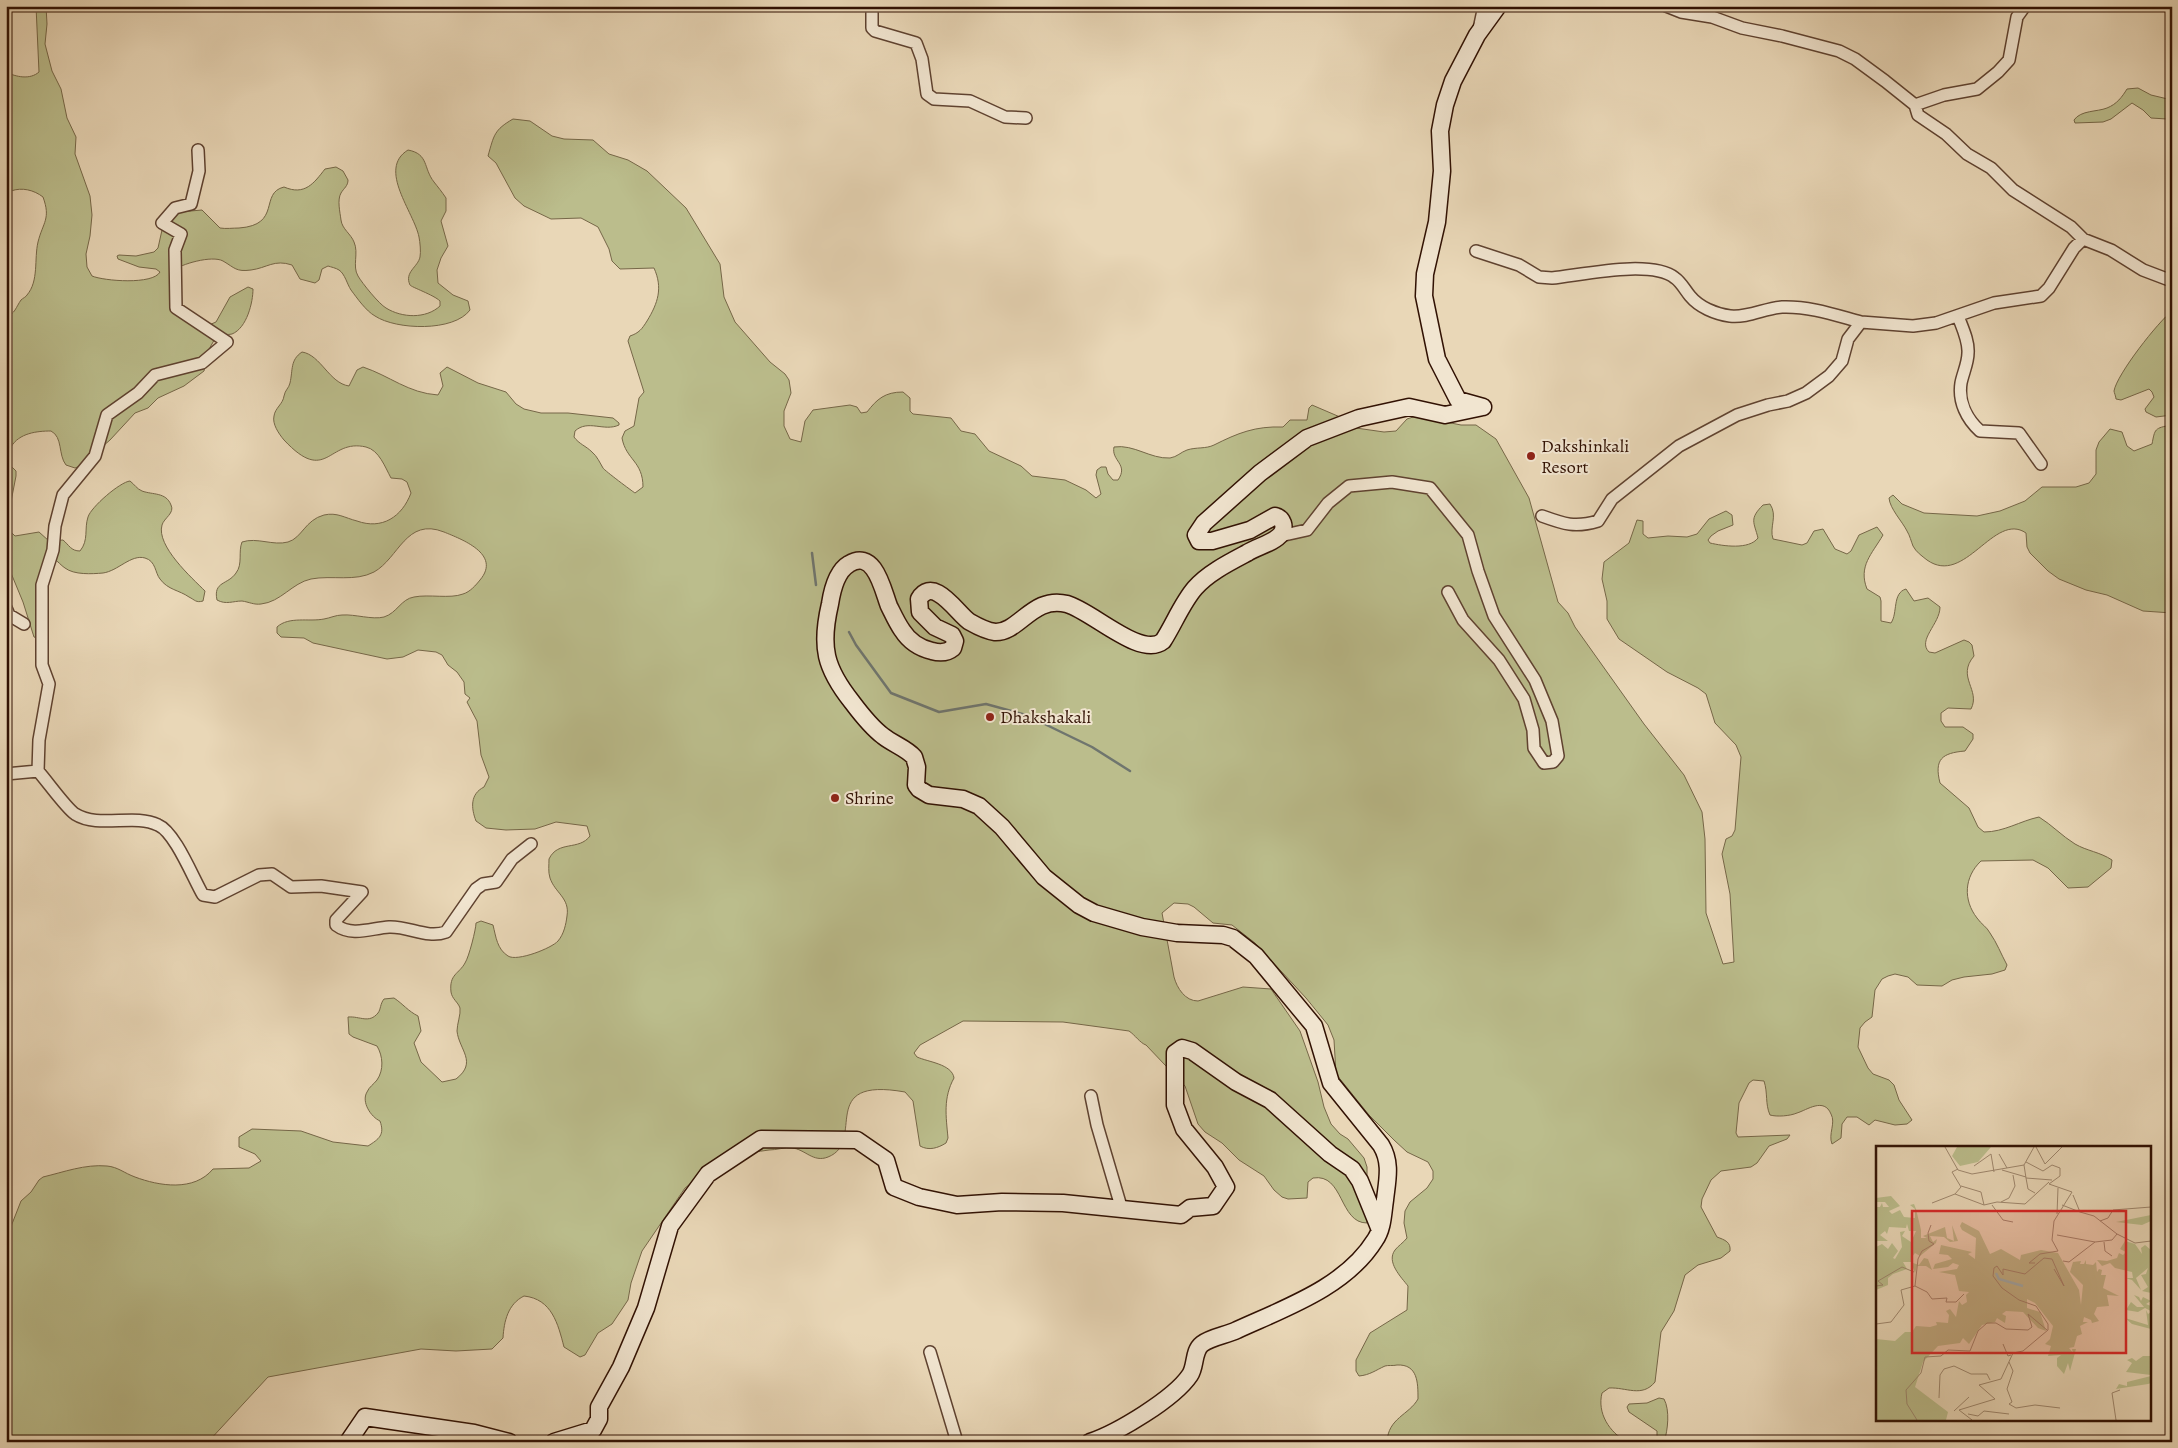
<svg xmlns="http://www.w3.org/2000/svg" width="2178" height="1448" font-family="Alegreya,serif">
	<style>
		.green { fill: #bbbd8c; stroke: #766748 }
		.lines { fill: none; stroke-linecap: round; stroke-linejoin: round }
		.stream { stroke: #6f756e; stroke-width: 2.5 }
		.street-casing { stroke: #5f4230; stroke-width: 14 }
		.secondary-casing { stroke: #311103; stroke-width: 19 }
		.street { stroke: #f1e5d0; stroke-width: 11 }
		.secondary { stroke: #f1e5d0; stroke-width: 16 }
		.poi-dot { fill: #8f2418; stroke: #f1e5d0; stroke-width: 2 }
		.labels { text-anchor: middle; stroke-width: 4; stroke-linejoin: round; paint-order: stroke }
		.poi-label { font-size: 18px; fill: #311103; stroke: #f1e5d0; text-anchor: start }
		.inset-river { fill: none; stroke: #99b8b5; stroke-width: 2.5 }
		.inset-road { fill: none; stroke: #9f886f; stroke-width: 1 }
		.view { fill: #d62828; fill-opacity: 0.15; stroke: #d62828; stroke-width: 2.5 }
		.inset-edge { fill: none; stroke: #311103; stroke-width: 2.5 }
	</style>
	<rect width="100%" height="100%" fill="#e9d7b7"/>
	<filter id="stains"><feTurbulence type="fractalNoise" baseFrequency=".004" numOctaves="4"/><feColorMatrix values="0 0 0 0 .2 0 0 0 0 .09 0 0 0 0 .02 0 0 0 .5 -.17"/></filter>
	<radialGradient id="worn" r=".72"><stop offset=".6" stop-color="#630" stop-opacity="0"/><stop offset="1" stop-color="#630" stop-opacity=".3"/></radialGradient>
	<!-- green -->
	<path class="green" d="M36,6H46L47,24L45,44L52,71L61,89L67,118L76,137L75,154L90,196L92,215L90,236L86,254L87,267L92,276C104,281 153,285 160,272L156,269L139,267L118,259L117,256L119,255L136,256L154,252L158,248L162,230L179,212L202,210L220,228C226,229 233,228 239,228C282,225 259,193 284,187C305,196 314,183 325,169L336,167L343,171L348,180C348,186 344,188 341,193C337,200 340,212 341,220C342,229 351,234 354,242C359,253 352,266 358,276C362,283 379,304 386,308C402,318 426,319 440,306V301C434,295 411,287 410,285C404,272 418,267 420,257C421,252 420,242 419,237C414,212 377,169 408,150C429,154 423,168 434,182C438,187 442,192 446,198V211L441,221L448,246L441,258L437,270L438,283L453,295L468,301L470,310C454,332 396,330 375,316C366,311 357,298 351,290C347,284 345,274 339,270C336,268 331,267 328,266L322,269L319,280L315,283L300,279L292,265C274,259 267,268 251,270C236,272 235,268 223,261C212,255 181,264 172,271C167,282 171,287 175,298C183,316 191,334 216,322L230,297L248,287L253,289C253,302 247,328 232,334C228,335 222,334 217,335L208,351L204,371L184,386L158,398L148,408L135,413L110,440L80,466L75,468L66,465C58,455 63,437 51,431C37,431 19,433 11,447C9,450 8,454 6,458V317C15,314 16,307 21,300C23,298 26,297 27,295C39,281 34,259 38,242C43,222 51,219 43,197C34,190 22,187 11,191L6,201V72C16,77 30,80 39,72Z
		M2138,88L2151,95L2172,100V125L2167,119L2151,118L2143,110L2132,103L2111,119L2103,122L2075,123L2074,120C2081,110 2097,112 2107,108C2117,104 2122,97 2127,89Z
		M513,119L530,121L552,136L564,139L593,140L609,154L628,160L647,171L686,208L720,264L724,297L735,322L770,362L785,374L789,380L791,393L784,411V426L790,439L801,442L805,421L813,410L850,405L857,407L861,413L867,412C877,399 885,392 903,392L910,398V411L913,414L951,418L961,431L975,434L989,451L1021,466L1032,476L1065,480L1086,490L1096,498L1101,494L1096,475L1097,470L1101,467H1106L1108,474L1113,480H1118C1129,464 1111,461 1114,447C1134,444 1150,459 1170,458C1177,457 1181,452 1187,450C1196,447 1206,449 1214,445C1238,433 1255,426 1283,427L1290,420H1307L1309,408L1312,405L1340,417L1356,428L1384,432L1396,431L1407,419L1416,416L1461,425H1476L1496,439L1529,498L1558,602L1568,613L1575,627L1644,724L1684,775L1702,812L1705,839L1706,913L1723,964L1734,962L1730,894L1722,854L1726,839L1732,836L1735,830L1741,757L1736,745L1715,723L1706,694L1698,688L1667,672L1619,639L1607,619V601L1602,579L1604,562L1629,543L1637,520L1643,521V534L1648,538L1668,536L1687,537L1697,534L1709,519L1726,511L1732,515L1733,525L1718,531L1711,536L1708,540L1710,543C1723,546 1749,550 1758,538C1754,522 1749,519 1763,505L1770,504C1778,516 1769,527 1773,539L1802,545L1807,543L1814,531L1823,529L1835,549L1847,554L1851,551L1859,535L1877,527L1883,535C1872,554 1858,566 1867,589L1880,597L1881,601V621L1891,623C1898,613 1892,593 1906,589L1914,601L1928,598L1940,607C1940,624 1917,640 1929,652L1935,653L1964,640L1969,642L1972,645L1974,656C1956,677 1981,690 1971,709L1948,708L1941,713V721L1945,727H1963L1973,734V739L1965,751C1942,753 1934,759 1940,783L1969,808L1978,827L1984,832C2004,832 2020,821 2039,817C2052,825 2062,836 2075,844C2087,851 2100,852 2112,860L2111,868L2088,887L2068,888L2048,868L2033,860L1981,861C1964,877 1963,900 1977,918C1981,924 1987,927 1990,933C1997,943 2001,954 2007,965L2005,970L1992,974L1964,977L1952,980L1942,986L1917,985L1908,977L1895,974L1888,976L1882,979L1875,990L1872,1017L1865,1022L1860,1028L1858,1047L1868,1068L1873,1074L1889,1080L1894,1085L1899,1100L1912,1120L1907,1124L1895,1125L1875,1120L1869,1125L1857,1117H1847L1842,1124L1841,1138L1832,1144C1828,1134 1836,1123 1831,1114C1824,1097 1807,1110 1797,1113C1790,1116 1777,1117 1770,1115C1765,1104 1768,1093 1764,1081L1753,1080L1749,1083L1739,1103L1736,1133L1738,1137L1790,1135L1787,1139L1769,1146L1757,1163L1751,1167L1721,1171L1711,1180L1702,1199L1701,1207L1717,1237C1725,1240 1731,1242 1730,1251L1721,1258L1698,1265L1685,1275L1674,1311L1661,1332L1655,1382C1642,1398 1626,1387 1609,1388L1602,1393C1597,1413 1609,1432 1627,1442H1387C1388,1418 1409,1415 1418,1399C1418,1383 1418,1364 1397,1365C1393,1366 1388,1365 1385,1366C1376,1370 1370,1375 1359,1376L1356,1371V1360L1370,1333L1407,1310L1408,1286C1401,1277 1386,1262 1395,1250C1398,1246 1403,1243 1407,1238L1404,1223L1405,1211L1410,1202L1427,1188L1433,1179V1171L1428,1162L1407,1152L1394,1140L1369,1115L1336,1074L1334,1040L1328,1025L1306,998L1255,943L1232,925L1213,923L1194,907L1188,904L1174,903L1162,913L1174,977C1177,988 1185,1001 1198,1001L1243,987L1271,989L1300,1031L1318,1082L1324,1107L1331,1124L1340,1134L1348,1139L1364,1158L1367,1167V1223C1339,1223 1344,1173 1313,1178L1308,1182L1307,1198L1288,1199L1282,1197L1274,1190L1264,1176L1239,1160L1222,1143L1205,1132L1198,1124L1185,1086L1146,1045C1140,1043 1135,1035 1129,1031L1063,1022L963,1021L920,1045L914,1053L917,1057C928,1062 952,1064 954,1078C943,1098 946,1116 948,1138L946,1143C938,1148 929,1151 920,1146L913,1101L905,1092C815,1076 867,1142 828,1157C813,1163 805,1149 792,1148C785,1147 776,1150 769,1150C758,1152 746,1152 735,1154C723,1157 695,1180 685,1188L642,1251L631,1283L628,1300L612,1324L598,1333L585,1355L580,1357L564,1347C558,1324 552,1299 524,1296C508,1304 504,1321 503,1338L492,1349L456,1351L421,1349L268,1377L208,1442H6V1233L10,1229L21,1201L31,1192L39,1180L43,1177C64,1172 85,1164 107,1166C118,1167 124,1173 135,1177C159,1186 194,1192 213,1169L249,1168L261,1161L255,1154L239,1147V1137L252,1129L301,1131L333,1142L368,1146C379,1139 385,1135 380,1121C371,1117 361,1102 367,1092C369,1087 374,1084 377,1080C384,1070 383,1056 377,1046L353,1037L349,1034L348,1017C360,1016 369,1024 378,1013C381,1009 380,1004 384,999L394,998C403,1004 408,1011 418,1016L421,1031L414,1043L421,1062L442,1082L456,1079C478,1062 459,1050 457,1031C457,1024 461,1014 460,1008C458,1002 452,999 451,992C449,974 459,974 465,963C469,957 476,929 476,923L481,921L493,925C496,937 497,949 508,956C517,962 552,948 558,941C564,934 566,924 567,916C570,898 555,893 550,878C548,872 549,865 549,859C558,840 579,851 590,836L587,826L556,822L535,829L506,830L486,828L476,821C471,808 470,794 484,787L489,777L481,755L477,721L467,702L470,698L465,694L464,682L457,672L448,665L442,655L436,652L418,650L403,657L387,659L313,643L304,638L281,637L277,633V627C289,616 309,622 324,619C330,618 336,615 342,615C355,614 372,620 384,617C397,613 401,599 414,597C429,594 450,599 463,594C470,592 476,585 480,580C502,554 461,539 444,532C406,517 399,558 374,572C355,582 332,575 311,579C292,583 281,602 261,604C254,605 249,602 242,601C233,601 226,605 217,600C213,581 228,585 236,573C243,564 238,552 242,542C257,537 273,546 288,542C302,538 305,520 324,515C337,512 345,518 357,521C382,530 402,517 411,493L407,482L402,479L391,478C385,467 379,450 366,447C328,438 327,486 284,440C279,434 272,424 274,416C275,408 283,404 284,396C285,390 289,388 290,383C293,370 290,360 302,352C321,355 329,383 349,386L357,370L363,367C390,376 408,393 438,395L443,386L440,373L447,367L478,383L506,392L516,404L524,409L541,413H568L613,418L619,423V425C604,432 588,419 575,431L574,437C579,444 586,446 592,452C597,456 600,463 603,468C605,471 632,491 635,493L643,487C643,461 626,460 622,438L625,431L634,426L639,398L644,392L628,341L630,336C639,333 642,329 647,321C658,303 663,288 654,268L620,269L612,261L609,249L598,227L581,218L551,219L524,206L515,198L496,163L488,156C494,135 494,130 513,119Z
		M2172,311V415L2156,417L2146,412L2145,409L2154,397L2152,392L2149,389L2121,400L2116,399C2116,397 2114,392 2114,391C2117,374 2158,322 2172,311Z
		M2172,425V613L2143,611L2107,595L2086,590L2059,579L2048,571L2030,553L2027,547L2026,533C1994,511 1965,587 1927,560C1922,556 1916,552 1913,546C1911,541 1910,536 1907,531C1902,521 1890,509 1889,498L1893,495L1902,504L1924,513L1977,516L2000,511L2025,501L2042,487H2076L2089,483L2096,474V450L2099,442L2110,429L2122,432L2127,446L2134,451L2152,444C2155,429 2154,428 2172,425Z
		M12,467L16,471V476L8,517L10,531L15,536L39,532L49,541L63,540C69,545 71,551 80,551C89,540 84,529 88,517C91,507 120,482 130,481C134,484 137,489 142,491C153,495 166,492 171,505C175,513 164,518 162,525C156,546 192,578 205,591L203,601C196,603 195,600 189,597C179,590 168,590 160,579C155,573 156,561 145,558C131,554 118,571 103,573C92,574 74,575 65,568C59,564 57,559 50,558L37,638L34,637L23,602L6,561V472Z
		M1659,1398L1664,1399C1670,1410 1668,1430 1664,1442H1654L1657,1439V1431L1629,1412L1627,1407L1629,1404L1647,1403Z"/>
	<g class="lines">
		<!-- stream -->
		<path class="stream" d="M812,553L816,585
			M849,632L856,645L891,693L939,712L986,704L1026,715L1092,747L1130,771"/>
		<!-- street casing -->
		<g class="street-casing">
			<path id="street" d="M872,6V28L875,31L916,43L922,59L927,94L934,99L970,101L1005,117L1026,118
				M1666,6L1681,12L1712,17
				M1703,6L1712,17L1742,28L1782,36L1839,51L1855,59L1885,81L1915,105L1918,115L1946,134L1967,154L1991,168L2013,190L2071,227L2083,239L2111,250L2143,270L2172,281
				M1479,29L1484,6
				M1915,105L1944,95L1977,89L1998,72L2009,60L2017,17L2025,6
				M1476,251L1519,265L1539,277L1552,278C1582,275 1651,259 1675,278C1681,282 1685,290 1690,296C1699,307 1715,314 1730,316C1748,318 1765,308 1782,307C1810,306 1835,315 1861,322
				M1958,316C1962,327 1969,341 1968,353C1968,363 1963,373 1961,383C1958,402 1967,419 1980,431L2019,433L2041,464
				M1542,516C1564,524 1575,528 1598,521L1612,499L1679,446L1737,415L1768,405L1788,401L1806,393L1829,376L1842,361L1848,339L1861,322L1913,326L1936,323L1994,303L2041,296L2049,288L2074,248L2083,239
				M1280,536L1307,530L1328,503L1349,486L1392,482L1430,488L1468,535L1478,571L1494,616L1535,680L1552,721L1558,756L1553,762L1544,763L1534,748L1533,730L1524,699L1499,660L1463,620L1448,592
				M6,608L9,615L24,624
				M38,771C47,781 66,808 75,814C99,829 134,813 158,825C175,832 193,878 203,895L215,897L259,875L272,874L291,887L321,886L362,892L336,920V925C352,937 372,928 389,927C409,926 427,939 446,932L476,889L483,884L496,882L512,859L531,844
				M6,774L38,771L39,740L49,684L42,665V585L53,550L55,526L63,495L95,456L107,415L138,393L155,375L202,363L227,342L176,308L175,250L181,234L162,223L175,208L191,204L199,171L198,150
				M1091,1096L1097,1125L1122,1210
				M930,1352L957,1442"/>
		</g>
		<!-- secondary casing -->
		<g class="secondary-casing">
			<path id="secondary" d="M1483,407L1458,400L1437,359L1424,296L1425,274L1437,222L1442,171L1440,131L1445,105L1453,81L1477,35L1498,6
				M348,1442L365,1417L474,1433L509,1442
				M554,1442L593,1430L599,1419V1407L621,1367L646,1308L670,1226L708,1174L761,1139L857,1140L886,1160L894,1187L919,1197L957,1205L1002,1202L1063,1203L1181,1215L1190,1208L1213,1206L1226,1187L1215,1167L1184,1129L1175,1105V1053L1182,1048L1192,1051L1236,1082L1270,1100L1330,1154L1352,1169L1360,1181L1380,1230
				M1090,1442C1117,1433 1174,1399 1190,1375C1196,1366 1193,1351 1202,1344C1211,1337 1227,1335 1237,1330C1285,1308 1346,1287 1375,1240C1383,1229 1383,1213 1385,1200C1387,1181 1392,1163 1381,1145L1331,1083L1314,1026L1256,956L1233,938L1223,935L1177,933L1142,927L1094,913L1079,905L1044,877L1002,827L979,806L963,799L929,795L919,789L916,785L917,767L914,757C906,748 893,744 883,736C871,727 861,714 852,702C825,668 820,647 830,604C832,591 837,571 849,564C875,548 883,591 889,606C893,614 897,623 902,630C909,641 919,648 932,651C939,653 947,653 953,648L955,641L952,635L935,627L920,612L919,599C934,574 959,616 970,622C977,626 987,631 995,632C1019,633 1033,595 1067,604C1092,611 1141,659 1163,641C1174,624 1182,603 1195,588C1208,573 1230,562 1247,553C1256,547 1274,543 1281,534C1286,527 1283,518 1275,516L1250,530L1212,541H1199L1196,535L1204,523L1260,473L1307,438L1359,418L1409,407L1445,415L1483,407"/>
		</g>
		<!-- street -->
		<use href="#street" class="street"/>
		<!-- secondary -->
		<use href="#secondary" class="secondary"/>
	</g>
	<!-- markers -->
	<g class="poi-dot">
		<circle cx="1531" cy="456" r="5"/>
		<circle cx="990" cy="717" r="5"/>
		<circle cx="835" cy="798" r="5"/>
	</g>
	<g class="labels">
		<!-- poi labels -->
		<g class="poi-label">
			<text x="1541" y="452">Dakshinkali<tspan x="1541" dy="21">Resort</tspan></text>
			<text x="1000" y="723">Dhakshakali</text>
			<text x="845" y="804">Shrine</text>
		</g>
	</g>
	<!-- overview -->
	<g transform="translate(1876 1146)">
		<rect width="275" height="275" fill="#e9d7b7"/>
		<path d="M81,1H115L102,16L84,20L76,10ZM15,50L24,60L13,65L16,68L24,64L28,71L39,72V63L34,59L38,58L40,63L45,84V92H51L47,90L69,81L71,92L78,95L76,79L82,95L74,96L68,91L54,90L57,96L61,93L60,97L44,110L39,107L36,111L37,117L43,119L48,112L52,113L56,124L50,120H41L39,127L35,116H27L31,123L17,128L12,132V139L0,144V101L6,98L12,103L16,97L22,105L17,112L19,113L26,101L24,86L29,85L26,90L35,96L40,85H33L31,78L30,82L13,81L11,88L9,85L4,89L12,95H0V61H4L6,57L7,61H13L9,56H0V52ZM275,69V75L266,79L240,76ZM86,76L103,85L114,108L125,103L144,114L145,109L165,104L182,107L203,144L205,159L207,139L194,126L197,116L205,115L204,118H208L210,114V118L217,119L220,116L221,126L223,123L226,124L225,129H230L227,142L243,150L231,149L233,160L221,161L218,168L223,175L216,177L215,174L208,171L207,176H212L204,180L206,188L201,190L198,201L193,202L197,207L196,203H200L194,225L192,217L188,228L181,220V212L185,209L172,210L175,200L169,198L174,193L177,180L159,157L151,153V162L164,166L170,185L162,182L147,166L130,165L126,168L130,170L129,177L121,172L119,176L106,179L93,198L87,192L84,197L62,200L47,216L39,241L72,266L70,274H0V193L19,195L29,186H36L40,180L54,181L61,179L60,176L72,177L73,169L70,165L74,163L80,171L83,155L86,159L91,156L90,149L93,146L83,145L79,129L63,126L81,123L83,119L77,117L72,121L57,123L59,118L76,113L72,109L63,108L65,99L96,106L92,108L99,113L100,92L86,84L84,80ZM249,95L259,98L266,108L265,102L269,99L275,104V147L266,145L272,141L265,129L270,128L272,122L260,132L265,144L256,134L249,132H257L256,126L239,122L234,117L226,120L221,114L231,115L241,112L243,107L247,109L250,106L244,103ZM258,149L263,151L265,155L267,151L275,155L270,158L275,160V165L269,162L262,166L250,164L255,156L261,161H268ZM270,164L272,168L275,166V183L256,178L249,172L272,179ZM267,210H275V229L250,226L256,217L251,214L256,212L260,215ZM275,230V237L272,238L240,243L243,238L251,240V236Z" fill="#bbbd8c"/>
		<path class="inset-river" d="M120,127L123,133L147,140"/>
		<path class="inset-road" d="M69,1L82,24L96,28L148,19L158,1M160,1L169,18L186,1M123,8L131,22M150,16L167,25L176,19L184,22V30L173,38L196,46L178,75L176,94L182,105M148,19L150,32L176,34M98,20L115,8L118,26M82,23L76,26L85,41L79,48L108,59L121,56L149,58L173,36M126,24L150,31M150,32L152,43L159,47M85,40L105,46L108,59M197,49L204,66L218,70L241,88L259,97L275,95M125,56L133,52L139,40L137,29M56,57L79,48M116,59L127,74L137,76M186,59L204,66M181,68L182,42M224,75L232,72L237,64L275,61M181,89L219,96M228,96L229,105L236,110M187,115L193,116L219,96L236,94L241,88M159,117H153L164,108L182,105M162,117L168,112L176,113L188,140L178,123M0,140L7,139L2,135L26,121L38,126M39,140L51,146L56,153L71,152L70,156H80L88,148M0,178L15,176L28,159L25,144L39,140L42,113L46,105L58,98L53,95L52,87L55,79M127,198L132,210L135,209M133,216L137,225L131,243L136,256L133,258L140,262L159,259L184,262M63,252L64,229L68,223L78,220L95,228H111L114,234M78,265L93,251M92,268L102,270L108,265L133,268M41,274L31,258L30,244L45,227L49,211L65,210L72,204L94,205L102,185L111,177H120L130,183L152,184L156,181L152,168L171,184M96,274L83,264L119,253L103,239L125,233L137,207L147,205L172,184V178L160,160L143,154L126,142L117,130L118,122L121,120L127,129V123L149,128L162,117M240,274L236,247L244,244"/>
		<path class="view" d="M36,65H250V207H36Z"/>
		<rect width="275" height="275" class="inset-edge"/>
	</g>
	<!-- margin -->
	<rect width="2178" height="1448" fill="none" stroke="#e9d7b7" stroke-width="25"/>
	<rect x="8" y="8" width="2163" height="1433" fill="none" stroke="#311103" stroke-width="2.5"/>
	<rect x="12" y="12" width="2153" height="1423" fill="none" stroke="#311103"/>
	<rect width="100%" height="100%" filter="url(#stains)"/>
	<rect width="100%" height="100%" fill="url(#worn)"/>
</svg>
